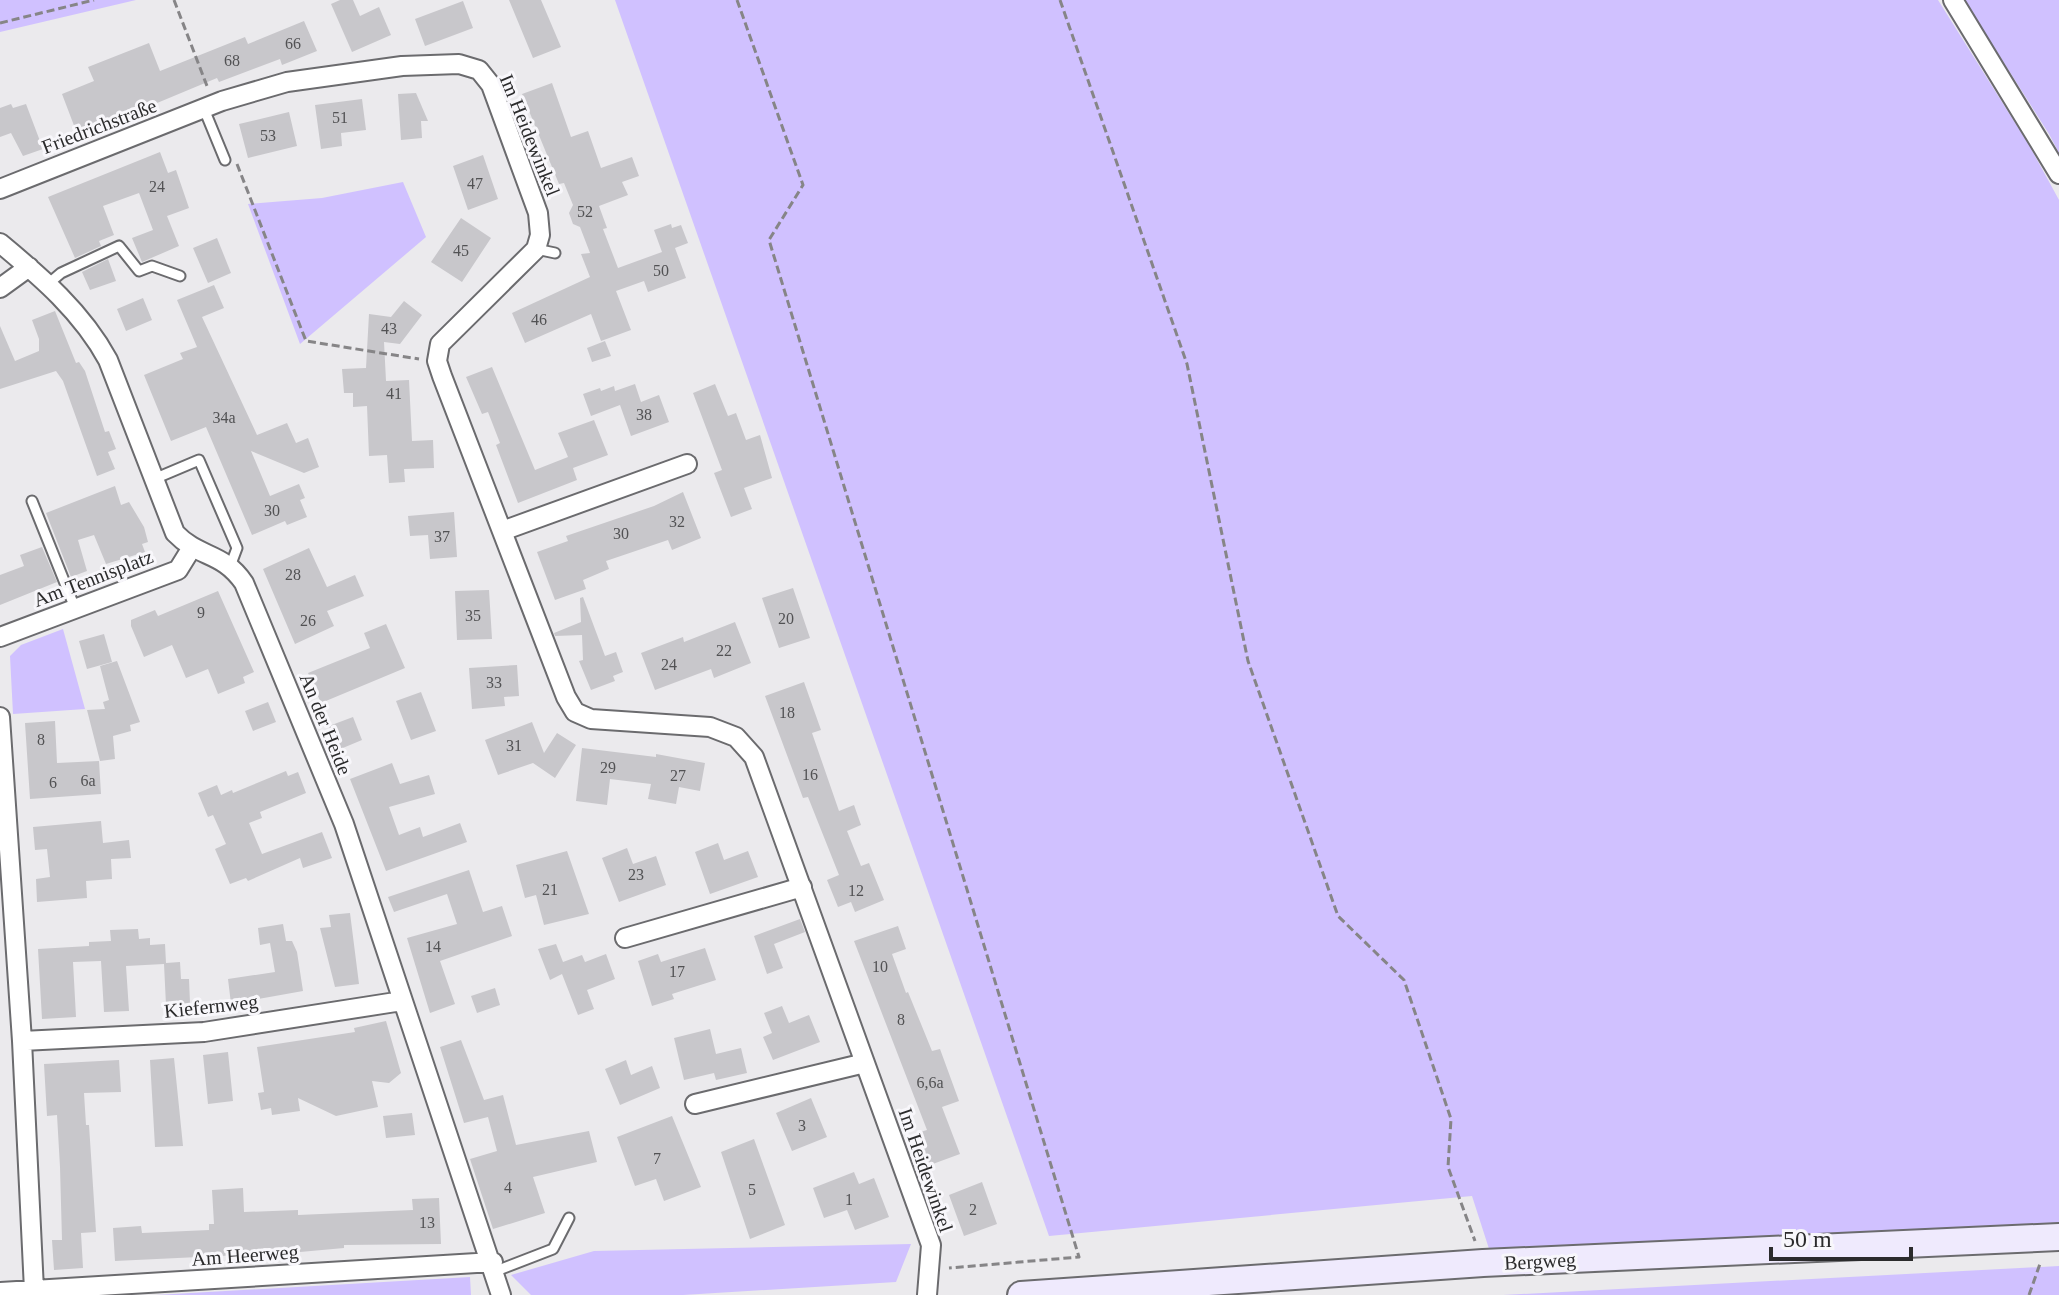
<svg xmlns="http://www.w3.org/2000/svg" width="2059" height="1295" font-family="Georgia,serif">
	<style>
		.green { fill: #d0c1ff }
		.building { fill: #c8c7cb }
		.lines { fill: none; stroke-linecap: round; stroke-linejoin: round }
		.service-casing { stroke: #6b6b6e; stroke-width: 13 }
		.minor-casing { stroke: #6b6b6e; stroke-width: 22 }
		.secondary-casing { stroke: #6b6b6e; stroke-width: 30 }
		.path { stroke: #868587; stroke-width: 3; stroke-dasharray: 8 4; stroke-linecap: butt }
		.service { stroke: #fff; stroke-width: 9 }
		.minor { stroke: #fff; stroke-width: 18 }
		.secondary { stroke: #efeafd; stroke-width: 26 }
		.labels { text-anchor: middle; stroke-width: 6; stroke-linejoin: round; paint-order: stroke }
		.number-label { font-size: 16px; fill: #525254 }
		.street-label { font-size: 20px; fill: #2b2b2c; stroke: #f8f7fb }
	</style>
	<rect width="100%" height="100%" fill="#ebeaed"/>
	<!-- green -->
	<path class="green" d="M0,0H136L0,32Z
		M615,0H1938L2029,145L2059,200V1223L1491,1255L1472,1196L1049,1236Z
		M1964,0H2059V153L2049,134Z
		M403,182L426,237L300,344L248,204L322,198Z
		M63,629L85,709L13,714L10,656L21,645Z
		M911,1244L896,1282L683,1295H531L511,1275L594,1251Z
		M2059,1266V1295H1503Z
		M470,1277L471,1295H156Z"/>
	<!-- building -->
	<path class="building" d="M340,0H353L360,16L379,7L391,35L352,52L331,4Z
		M509,0H541L561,47L533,58Z
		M463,1L473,28L425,46L415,19Z
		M304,21L317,51L282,65L280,59L219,82L217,78L78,136L62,94L94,81L88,67L149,43L160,71L245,37L248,44Z
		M552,83L571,137L588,131L601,168L632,157L639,176L622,182L628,195L599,206L607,228L603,229L618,268L662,252L654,230L671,224L672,228L681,225L688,243L675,248L686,278L648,292L644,281L616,291L631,330L601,341L591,314L525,343L512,313L590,277L581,254L590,253L580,227L573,224L569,213L573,205L564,183L559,184L522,94Z
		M416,93L428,121H421L422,138L401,140L398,94Z
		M362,99L366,130L341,133L342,146L321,149L315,105Z
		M11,104L13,108L26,104L43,149L23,156L11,133L0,137V108Z
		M289,112L297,146L248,158L239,124Z
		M160,152L168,173L176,170L189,208L167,216L179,246L142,262L132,238L153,230L139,193L103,206L114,235L99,241L101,246L75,258L48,197Z
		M483,155L498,199L468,210L453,166Z
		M461,218L491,238L462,282L431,262Z
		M217,238L231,273L208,283L193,248Z
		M108,259L116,281L90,290L82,272Z
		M214,285L224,308L202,317L257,435L287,423L296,443L308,438L319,467L304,473L251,451L270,496L299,484L305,498L300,500L307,517L287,525L285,521L252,535L206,427L171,441L144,375L183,359L180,353L197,347L177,300Z
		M143,298L152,320L126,331L117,309Z
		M404,301L422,315L400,344L384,342L386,381L409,380L412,441L433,440L434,468L404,469L405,482L389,483L387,455L369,456L367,406L353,407V393H344L342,369L366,368L369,314L391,317Z
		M55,311L76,363L79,362L85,371L105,432L109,431L116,449L108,452L115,469L97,476L63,381L56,371L0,389V326L15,361L39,351V339L32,320Z
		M605,341L611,356L592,362L587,348Z
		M492,367L535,470L568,457L558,433L594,420L608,455L573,468L577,480L518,503L496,445L500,443L488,412L482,414L466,377Z
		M635,384L641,402L659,395L669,422L631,436L620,405L591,416L583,394L600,388L601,391L614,386L615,391Z
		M715,384L728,416L736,413L746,440L760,435L772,478L744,488L752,509L731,517L714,473L722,470L693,393Z
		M115,486L121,505L129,502L144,527L148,542L142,544L145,552L106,564L94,535L78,540L87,571L71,577L46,513Z
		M683,492L701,538L672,550L668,540L606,561L609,569L583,580L586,589L555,600L537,552L568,541L566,536L654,506Z
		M454,512L457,557L430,559L428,535L410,536L408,516Z
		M42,547L57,582L0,605V575L24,566L20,555Z
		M309,548L327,587L355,575L364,596L327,611L334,626L295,644L263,569Z
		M793,588L810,638L779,648L762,598Z
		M489,590L492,639L457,640L455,591Z
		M218,591L254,672L243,677L245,683L218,694L208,669L186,678L172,645L144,657L131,626V620L155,610L158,616Z
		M583,597L605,656L616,652L623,672L613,676L615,681L591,690L579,661L583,660L582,635L555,636L554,633L581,622L580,598Z
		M735,622L751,663L714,678L711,669L655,690L641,653L683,637L684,642Z
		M386,624L405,668L321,703L308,673L370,648L364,633Z
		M104,634L112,662L87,669L79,641Z
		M117,661L140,722L130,725L131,731L113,736L115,759L100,761L87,710L105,709L103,702L109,700L100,666Z
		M517,665L519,696L504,697L505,706L472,709L469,668Z
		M804,682L821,730L812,733L839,811L854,805L861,825L847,831L861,866L869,863L884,900L855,912L851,902L838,907L827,880L839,875L808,797L803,798L765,696Z
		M421,692L436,731L411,740L396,701Z
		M268,702L276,722L253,731L245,711Z
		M353,717L362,740L338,750L329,726Z
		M55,721L57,763L99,761L101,794L30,799L25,723Z
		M532,722L544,753L557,733L576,745L555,778L533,763L498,775L485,740Z
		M582,748L656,757V754L705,763L700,791L679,787L676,804L648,799L651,784L610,779L607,805L576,801Z
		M392,763L400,784L429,775L435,794L389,807L399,835L420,827L423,837L460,823L467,842L386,871L350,779Z
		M286,771L288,776L298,772L306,793L260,812L262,818L249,823L262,854L322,832L332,858L303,868L300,858L248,881L246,878L230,884L215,849L226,844L213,815L208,817L198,793L217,785L221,795L232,790L233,793Z
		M101,821L103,843L129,840L131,858L111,859L112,879L86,881L87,898L37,902L36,879L50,877L47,849L35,850L33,827Z
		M718,843L724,860L748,851L758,877L710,894L695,852Z
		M627,848L633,864L656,856L666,885L619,902L602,858Z
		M567,851L589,914L544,925L536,895L525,898L516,865Z
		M469,870L483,912L502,906L512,936L440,961L455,1004L430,1013L407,938L457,924L447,894L394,912L388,897Z
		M350,913L359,984L335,987L320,928L331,927L329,915Z
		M800,919L805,932L774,944L783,968L767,974L754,936Z
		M283,924L286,941H292L297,952L303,991L231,1004L228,979L275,972L270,943L260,945L258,928Z
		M898,926L906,949L892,954L906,993L908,992L932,1051L940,1049L959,1101L942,1107L960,1154L930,1165L917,1133L927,1130L854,941Z
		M138,929L139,939L150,938V945L165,944L166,963L180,962L181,979H189L190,1003L166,1005L164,964L126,966L129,1011L104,1012L101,961L73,962L76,1017L42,1019L38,949L89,946V942L111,941L110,930Z
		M556,944L563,962L582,955L585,962L606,954L615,979L587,990L594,1009L578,1015L562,974L550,980L538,949Z
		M705,948L716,980L672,994L674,999L652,1006L638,961L658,954L661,962Z
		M495,988L500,1005L477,1013L471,996Z
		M782,1006L789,1023L809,1015L820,1042L773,1060L763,1037L772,1033L764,1013Z
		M386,1021L401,1073L389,1083L372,1081L378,1107L336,1116L298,1098L300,1111L272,1115L271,1108L261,1110L258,1093L264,1092L257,1047L355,1032L354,1028Z
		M710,1029L716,1054L741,1048L747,1073L716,1080L714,1073L684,1080L674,1038Z
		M461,1040L484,1100L503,1095L516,1145L589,1131L597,1162L533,1177L545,1213L493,1229L470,1159L497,1151L488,1117L464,1123L440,1047Z
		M228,1052L233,1101L208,1104L203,1055Z
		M174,1058L183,1146L155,1147L150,1060Z
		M119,1060L121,1092L84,1093L86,1125H89L96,1232L81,1233L83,1268L54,1270L52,1240H62L60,1167L57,1115L47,1116L44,1064Z
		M626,1060L631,1075L652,1066L660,1088L620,1105L605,1069Z
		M811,1098L827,1137L792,1151L776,1113Z
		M412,1113L415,1135L386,1138L383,1116Z
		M672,1116L701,1187L664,1201L656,1179L635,1186L617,1137Z
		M754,1139L785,1225L750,1239L721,1152Z
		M854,1172L859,1184L874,1178L889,1217L855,1230L847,1210L824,1218L813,1188Z
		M982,1182L997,1224L964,1236L949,1195Z
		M243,1188L244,1212L298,1210V1215L413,1210L412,1199L439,1198L441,1244L344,1245V1248L300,1252L115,1261L113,1228L141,1226L142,1233L209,1230V1224H214L212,1190Z"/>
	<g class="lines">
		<!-- service casing -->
		<g class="service-casing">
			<path id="service" d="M204,109L225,160
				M536,249L555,253
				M48,284L61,273L119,246L139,271L152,266L180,276
				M154,479L199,460L237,548L231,564
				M32,501L75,608
				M496,1271L553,1249L569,1218"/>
		</g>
		<!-- minor casing -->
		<g class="minor-casing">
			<path id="minor" d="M1953,0L2059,174
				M0,189L222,101L287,82L402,66L459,64L479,70L491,85L538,213L540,235L536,249L440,344L437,361L442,376L566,697L575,712L591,719L710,727L736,737L754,757L931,1245L927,1295
				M0,243C41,277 82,312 108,360L175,533C200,559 222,551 244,583L344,824L501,1295
				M0,288L29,267
				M502,531L687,464
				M0,637L178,570L191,549
				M0,717L22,1041L34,1290
				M625,938L802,887
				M22,1041L204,1032L402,1001
				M695,1104L865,1063
				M0,1292L493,1262"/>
		</g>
		<!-- secondary casing -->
		<g class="secondary-casing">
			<path id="secondary" d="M1021,1295L1483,1263L2059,1237"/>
		</g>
		<!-- path -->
		<path class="path" d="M174,0L207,86
			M737,0L803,185L769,240L1079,1257L949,1268
			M1060,0L1187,364L1248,661L1338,916L1404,980L1451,1119L1448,1167L1475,1241
			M0,23L94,0
			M237,164L306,341L419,359
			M2029,1295L2041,1261"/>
		<!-- service -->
		<use href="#service" class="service"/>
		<!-- minor -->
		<use href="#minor" class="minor"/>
		<!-- secondary -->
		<use href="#secondary" class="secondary"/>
	</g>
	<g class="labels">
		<!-- number labels -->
		<g class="number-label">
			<text x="293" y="49">66</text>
			<text x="232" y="66">68</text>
			<text x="340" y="123">51</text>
			<text x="268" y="141">53</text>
			<text x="475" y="189">47</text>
			<text x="157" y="192">24</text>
			<text x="585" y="217">52</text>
			<text x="461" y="256">45</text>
			<text x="661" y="276">50</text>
			<text x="539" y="325">46</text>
			<text x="389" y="334">43</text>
			<text x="394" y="399">41</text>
			<text x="644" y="420">38</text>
			<text x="224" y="423">34a</text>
			<text x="272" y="516">30</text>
			<text x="677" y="527">32</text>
			<text x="621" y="539">30</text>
			<text x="442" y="542">37</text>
			<text x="293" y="580">28</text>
			<text x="201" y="618">9</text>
			<text x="473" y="621">35</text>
			<text x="786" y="624">20</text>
			<text x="308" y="626">26</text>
			<text x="724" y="656">22</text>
			<text x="669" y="670">24</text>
			<text x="494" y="688">33</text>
			<text x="787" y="718">18</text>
			<text x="41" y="745">8</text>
			<text x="514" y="751">31</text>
			<text x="608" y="773">29</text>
			<text x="810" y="780">16</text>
			<text x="678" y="781">27</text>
			<text x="88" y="786">6a</text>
			<text x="53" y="788">6</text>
			<text x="636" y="880">23</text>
			<text x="550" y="895">21</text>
			<text x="856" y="896">12</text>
			<text x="433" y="952">14</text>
			<text x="880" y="972">10</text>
			<text x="677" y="977">17</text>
			<text x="901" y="1025">8</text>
			<text x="930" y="1088">6,6a</text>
			<text x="802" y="1131">3</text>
			<text x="657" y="1164">7</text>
			<text x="508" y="1193">4</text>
			<text x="752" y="1195">5</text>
			<text x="849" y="1205">1</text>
			<text x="973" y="1215">2</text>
			<text x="427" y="1228">13</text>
		</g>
		<!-- street labels -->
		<g class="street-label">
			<text transform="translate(99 126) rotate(-21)" y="7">Friedrichstraße</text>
			<text transform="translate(530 135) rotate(68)" y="7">Im Heidewinkel</text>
			<text transform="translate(93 578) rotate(-21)" y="7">Am Tennisplatz</text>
			<text transform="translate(326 724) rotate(68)" y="7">An der Heide</text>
			<text transform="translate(211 1006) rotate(-6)" y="7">Kiefernweg</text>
			<text transform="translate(926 1170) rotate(71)" y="7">Im Heidewinkel</text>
			<text transform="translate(245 1255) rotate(-4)" y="7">Am Heerweg</text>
			<text transform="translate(1540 1261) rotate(-3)" y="7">Bergweg</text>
		</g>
	</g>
	<!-- scale -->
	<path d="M1771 1247v12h140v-12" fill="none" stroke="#2b2b2c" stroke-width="4"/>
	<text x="1783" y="1247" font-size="24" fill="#2b2b2c" stroke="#f8f7fb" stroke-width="6" paint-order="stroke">50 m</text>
</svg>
